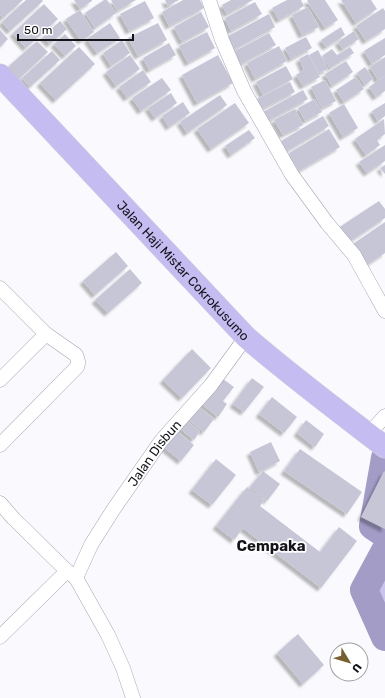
<svg xmlns="http://www.w3.org/2000/svg" width="385" height="698" font-family="Rubik,sans-serif">
	<style>
		.green { fill: #c9c4ec }
		.lines { fill: none; stroke-linecap: round; stroke-linejoin: round }
		.river { stroke: #a29cc6; stroke-width: 28 }
		.building { fill: #c7c6d6; filter: url(#shadow) }
		.minor-casing { stroke: #a4a2b2; stroke-width: 15 }
		.primary-casing { stroke: #d5d5d6; stroke-width: 23 }
		.minor { stroke: #fff; stroke-width: 14 }
		.primary { stroke: #c5bcf1; stroke-width: 22 }
		.labels { text-anchor: middle; stroke-width: 3.5; stroke-linejoin: round; paint-order: stroke }
		.street-label { font-size: 13px; fill: #15141a; stroke: #fff }
		.quarter-label { font-size: 15px; font-weight: bold; fill: #15141a; stroke: #fff }
	</style>
	<defs>
		<filter id="shadow"><feDropShadow dx="-3.5" dy="3.5" stdDeviation="1" flood-color="#0004"/></filter>
	</defs>
	<rect width="100%" height="100%" fill="#fafafe"/>
	<!-- green -->
	<path class="green" d="M380,548H385V623L375,600L373,588L376,574V560Z"/>
	<g class="lines">
		<!-- river -->
		<path class="river" d="M385,458L373,526L385,534
			M385,551L364,590L385,637"/>
	</g>
	<!-- building -->
	<path class="building" d="M0,0H23L3,18L0,15Z
		M26,0H42L43,1L10,31L2,22Z
		M74,0H92V1L80,9Z
		M104,0H107L116,13L95,28L85,13Z
		M111,0H136L117,11Z
		M165,0H179L168,6Z
		M183,0H200L204,8L169,26L162,12Z
		M231,0H253L227,14L222,5Z
		M287,0H301L304,6L279,20L272,8Z
		M308,0H325L338,20L325,28L307,1Z
		M341,0H371L377,9L356,23Z
		M145,1L154,18L129,31L120,14Z
		M255,2L262,14L231,31L225,18Z
		M44,4L58,19L26,48L13,33Z
		M308,7L319,27L302,35L292,15Z
		M383,8L385,11V29L366,41L356,26Z
		M80,10L94,32L81,41L66,19Z
		M201,12L209,27L182,42L174,27Z
		M269,14L275,27L235,49L228,36Z
		M60,21L67,29L50,44L43,37Z
		M110,23L120,38L97,53L87,39Z
		M158,23L167,40L138,56L128,38Z
		M341,27L345,35L326,47L321,40Z
		M0,30L8,39L0,47Z
		M354,31L359,39L343,49L338,42Z
		M207,32L215,48L188,63L179,46Z
		M269,33L276,45L239,65L233,52Z
		M65,34L76,46L65,56L54,44Z
		M306,37L312,48L291,59L285,48Z
		M385,38V55L372,64L364,51Z
		M122,40L130,53L111,66L103,53Z
		M37,41L48,52L20,78L9,66Z
		M169,43L176,55L149,70L143,58Z
		M279,46L287,61L255,79L247,63Z
		M79,47L95,64L56,100L40,83Z
		M350,47L354,53L330,68L322,56L332,49L337,55Z
		M318,50L328,69L319,73L309,55Z
		M52,51L60,60L30,87L22,78Z
		M308,54L320,77L303,86L296,75L304,70L299,59Z
		M130,55L140,69L116,86L106,72Z
		M218,55L233,83L197,103L182,75Z
		M385,57V76L378,80L370,67Z
		M346,61L353,72L332,86L325,74Z
		M286,66L293,79L263,95L256,82Z
		M365,67L373,79L365,85L357,73Z
		M143,70L151,82L127,98L119,87Z
		M385,76V91L376,97L369,87Z
		M356,77L364,89L344,102L336,90Z
		M162,78L171,90L141,111L132,98Z
		M325,80L336,101L322,108L311,87Z
		M290,82L295,92L262,109L257,99Z
		M303,90L308,99L268,121L263,112Z
		M171,93L177,103L155,118L148,108Z
		M220,95L227,105L187,133L180,122Z
		M315,99L322,112L305,121L298,108Z
		M183,102L190,113L169,127L162,116Z
		M235,103L249,123L211,149L197,129Z
		M385,103V116L378,121L372,111Z
		M344,104L358,128L343,137L329,113Z
		M295,109L303,125L283,135L274,120Z
		M323,116L329,126L287,151L281,141Z
		M384,119L385,134L377,140L380,145L366,155L355,139Z
		M329,129L340,147L299,171L289,153Z
		M249,130L255,138L231,155L225,146Z
		M385,145V161L367,173L359,162Z
		M385,165V174L380,168Z
		M379,201L385,209V218L348,243L338,228Z
		M385,222V253L367,265L353,244Z
		M116,252L128,266L95,295L83,281Z
		M130,269L142,283L108,313L95,300Z
		M192,349L211,368L182,398L163,380Z
		M219,376L234,387L223,401L227,404L218,417L199,402Z
		M252,378L264,387L244,412L233,404Z
		M272,397L297,417L284,433L259,414Z
		M197,405L214,419L204,432L186,418Z
		M184,419L200,431L194,440L178,427Z
		M306,420L324,434L315,447L297,433Z
		M174,429L194,445L181,461L161,445Z
		M271,442L280,461L259,472L250,452Z
		M300,449L362,492L347,514L284,471Z
		M216,459L236,475L212,505L192,490Z
		M263,471L280,484L267,501L250,487Z
		M384,471L385,472V529L361,517Z
		M247,487L264,500L260,506L320,552L339,527L357,541L321,588L243,528L234,540L216,526Z
		M298,634L324,665L303,684L277,653Z"/>
	<g class="lines">
		<!-- minor casing -->
		<g class="minor-casing">
			<g id="minor">
				<path d="M209,0L222,40L244,91L292,175L327,223L354,255L370,284L385,311"/>
				<path d="M0,288L46,334L76,355C78,360 79,363 77,367L0,445"/>
				<path d="M0,380L46,334"/>
				<path d="M369,434L385,416"/>
				<path d="M0,503L13,518L67,571L76,578L108,635L123,668L133,698"/>
				<path id="s1" d="M76,578L91,545L113,510L161,441L211,385L246,337"/>
				<path d="M0,637L67,571"/>
			</g>
		</g>
		<!-- primary casing -->
		<g class="primary-casing">
			<g id="primary">
				<path id="s2" d="M0,75L246,337C291,376 338,411 385,447"/>
			</g>
		</g>
		<!-- minor -->
		<use href="#minor" class="minor"/>
		<!-- primary -->
		<use href="#primary" class="primary"/>
	</g>
	<g class="labels">
		<!-- street labels -->
		<g class="street-label">
			<text dy="5" stroke="none"><textPath href="#s2" startOffset="268">Jalan Haji Mistar Cokrokusumo</textPath></text>
			<text dy="5" stroke="none"><textPath href="#s1" startOffset="148">Jalan Disbun</textPath></text>
		</g>
		<!-- quarter labels -->
		<g class="quarter-label">
			<text x="271" y="551">Cempaka</text>
		</g>
	</g>
	<!-- north arrow -->
	<g transform="translate(349 662) rotate(128)"><circle r="19" fill="#ffffff" stroke="#a1a1a3"/>
	<path d="M0-3L7 15L0 10L-7 15Z" fill="#795f30"/>
	<text y="-6" font-size="11" font-weight="bold" text-anchor="middle" fill="#15141a">U</text>
	</g>
	<!-- scale -->
	<path d="M18 34v6h115v-6" fill="none" stroke="#15141a" stroke-width="2"/>
	<text x="24" y="34" font-size="12" fill="#15141a" stroke="#ffffff" stroke-width="3" paint-order="stroke">50 m</text>
</svg>
